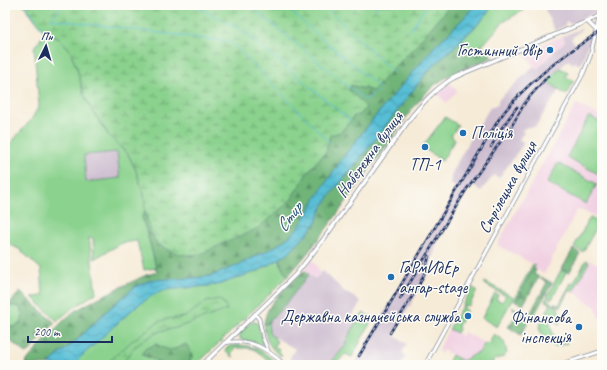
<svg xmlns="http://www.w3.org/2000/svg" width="607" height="370" font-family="Caveat,sans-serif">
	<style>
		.built { fill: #f1d0e2 }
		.industrial { fill: #cebed0 }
		.grass { fill: #8ad28d; stroke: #528076; fill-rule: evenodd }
		.forest { fill: url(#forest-firs); stroke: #45726b }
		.wetland { fill: url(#wetland-marsh); stroke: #528076 }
		.garden { fill: url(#garden-furrows); stroke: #528076 }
		.water { fill: url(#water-waves); stroke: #39769a }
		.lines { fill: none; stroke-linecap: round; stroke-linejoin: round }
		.stream { stroke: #57bed5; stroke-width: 1 }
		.secondary-casing { stroke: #888d9a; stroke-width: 4.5 }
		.primary-casing { stroke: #888d9a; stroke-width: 5 }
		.secondary { stroke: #fff; stroke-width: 3 }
		.primary { stroke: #fff; stroke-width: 3.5 }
		.rail-casing { stroke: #1b2f5e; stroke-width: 2.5 }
		.rail { stroke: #fdfcf7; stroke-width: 1; stroke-dasharray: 3; stroke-linecap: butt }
		.poi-dot { fill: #1f6fb2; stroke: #fdfcf7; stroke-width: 1.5 }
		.labels { text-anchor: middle; stroke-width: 3; stroke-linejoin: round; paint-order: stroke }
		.poi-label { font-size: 17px; fill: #1b2f5e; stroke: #fdfcf7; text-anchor: end }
		.street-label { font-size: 17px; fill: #1b2f5e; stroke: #fdfcf7 }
		.water-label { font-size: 18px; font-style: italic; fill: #2d5a82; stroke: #fdfcf7 }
	</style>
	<defs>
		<pattern id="forest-firs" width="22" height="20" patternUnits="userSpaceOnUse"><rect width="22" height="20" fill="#6fb478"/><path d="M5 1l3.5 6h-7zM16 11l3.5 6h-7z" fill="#5a9366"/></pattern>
		<pattern id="wetland-marsh" width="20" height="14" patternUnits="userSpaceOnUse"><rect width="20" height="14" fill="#8ad28d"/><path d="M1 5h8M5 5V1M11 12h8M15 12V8" fill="none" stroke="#70ab76"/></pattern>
		<pattern id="garden-furrows" width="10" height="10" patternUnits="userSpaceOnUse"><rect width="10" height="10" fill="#8ad28d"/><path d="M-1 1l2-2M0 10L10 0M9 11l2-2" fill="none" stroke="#70ab76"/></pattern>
		<pattern id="water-waves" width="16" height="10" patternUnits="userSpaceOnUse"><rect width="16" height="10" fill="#57bed5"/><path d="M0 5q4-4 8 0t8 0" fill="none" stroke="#479bb0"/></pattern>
	</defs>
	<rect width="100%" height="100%" fill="#fdfcf7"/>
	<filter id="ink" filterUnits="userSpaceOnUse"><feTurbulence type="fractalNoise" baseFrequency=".025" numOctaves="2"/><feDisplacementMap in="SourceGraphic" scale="8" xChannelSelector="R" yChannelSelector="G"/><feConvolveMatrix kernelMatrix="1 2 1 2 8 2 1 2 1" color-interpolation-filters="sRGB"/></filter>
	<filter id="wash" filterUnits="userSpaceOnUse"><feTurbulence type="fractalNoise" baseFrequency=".012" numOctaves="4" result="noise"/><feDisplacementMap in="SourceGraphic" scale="16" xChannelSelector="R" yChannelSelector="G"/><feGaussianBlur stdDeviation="0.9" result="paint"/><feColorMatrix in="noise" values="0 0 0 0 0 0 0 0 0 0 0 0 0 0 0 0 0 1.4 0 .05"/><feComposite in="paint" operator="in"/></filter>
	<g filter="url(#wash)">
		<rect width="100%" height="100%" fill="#f6ebd7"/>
		<!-- built -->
		<path class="built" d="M563,36L565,41L537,70L523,52Z
			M450,83L457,91L446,103L437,93Z
			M576,104L602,117V123L590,116L567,157L602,176V206L596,217L584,211L577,210L544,274L533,268L535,265L497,245Z
			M312,259L321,273L315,279L306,271L305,273L303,271Z
			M590,260L602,266V317L599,318L596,307L580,298L581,296L573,292Z
			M449,329L462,336L464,332L485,343L478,355L476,354L463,361L443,350L441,354L439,352L440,349L439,348Z"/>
		<!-- industrial -->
		<path class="industrial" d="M543,5H598L594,13L570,24L567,21L565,23V26L555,31Z
			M582,28L571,39L576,44L592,31L593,33L590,45L587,46L584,57L580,65L574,62L573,64L568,60L547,81L559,90L535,127H527L522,130L524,133L519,139L524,143L499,178L494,175L481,191L472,185L442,234L437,244L426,278L393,335L407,344L402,353L406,356L401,365H354L425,243L454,196L453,195L457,188L450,184L451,177L454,168L471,138L491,106H496L498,104V101L499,99L534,66L537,70L565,41L563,36Z
			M117,152L120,178L86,182L83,155Z
			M323,271L344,291L361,302L352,316L350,315L349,316L357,321L345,342L347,344L329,365H292L290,362L292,360L289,359L295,349L271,335H270L268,323L285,305L309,274L315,279Z"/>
		<!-- grass -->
		<path class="grass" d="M492,5H532L503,22L482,46L468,49L464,47L462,39C473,29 486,19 492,5Z
			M43,30L58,37L70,49L78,72L84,95L90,107L109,136L128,154L135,168L144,194L145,212L142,217L151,247L156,268L144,270L137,241L122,243L94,259L93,238H89L96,293L70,310L57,321L32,297L43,296L41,269L19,249L5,242V206L9,205L7,179H5V147L8,146L31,120L39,106L34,47L44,35V32ZM117,152L120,178L86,182L84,155Z
			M560,68L568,72L566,77L574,81L566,95L547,81Z
			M589,116L602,123V176L567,157Z
			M445,117L458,125L451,136L455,139L442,161L422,147Z
			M558,163L597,184L586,204L547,183Z
			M590,217L599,223L583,252L574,247Z
			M280,259C281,266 282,270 288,276L271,293L196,365H73L87,351L135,307L153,295L164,290L217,285L258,271Z
			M533,264L535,265L516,301L512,300L497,327L482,318L495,293L498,295L496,299L502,302L506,296L484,284L485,282L515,298L517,295H516Z
			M561,270L566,272L552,299L547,297Z
			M473,287L477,291L469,306L465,305L463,308L467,310L458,326L459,329L457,333L449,329Z
			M546,298C551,301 552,306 558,308L560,316L558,317L560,323L558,324L556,319L549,322L555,339L564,336L567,343L554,347L552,342L545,345L539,327L551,304L545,301Z
			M5,304L7,306H16L20,307L23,316L21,323L14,327L5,325Z
			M364,313L368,316L369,315L373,318L372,320L352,357L345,354L335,365H329L347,344L345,343L357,321Z
			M253,322H256L259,326L263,344L262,345L254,342L242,340L240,339V332L250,323Z
			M268,323L270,335L275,337L274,339L277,341L274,346L279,349L278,350L282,355L281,356C269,349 265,337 264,324Z
			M494,334L504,341L507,353L504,355L503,357L494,360L493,362L484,365H455L457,361L456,360L453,365H447L452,355L463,361L476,353L478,354L485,343L491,344V338Z
			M237,345C257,345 265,353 279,365H273C268,360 255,348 249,348C245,348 239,348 235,348L231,354L234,357L228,354L225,349L230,346Z"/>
		<!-- forest -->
		<path class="forest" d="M450,5H475L461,21L435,46L374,118L345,155L319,193L302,223L290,236L273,248L236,266L211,276L195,278L150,280L135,287L110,308L77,340L54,359L49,365H24L29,358L60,324L73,312L96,299L146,275L157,272L151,247L142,217L145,212L153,237L291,199L307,173L326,151L330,135L341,132L354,116L361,114L366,107L349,90L351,85L372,91L417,44Z
			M462,39L464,46L468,49L482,46L493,57C474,65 453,72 436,84C417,99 399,128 385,148C353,191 324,236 288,276C282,270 281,266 280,259L288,254L305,236L316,223L321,210L330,195L356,164L427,72Z
			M573,249L580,253L569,273L562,269Z
			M533,268L536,270L534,274L539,277L523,305L516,301Z
			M303,271L305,272L306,271L309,274L285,305L268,323L264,324C266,301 288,287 303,271Z
			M541,277L552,283L533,317L524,312V311L530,314L547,282L540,278Z
			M20,292L55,323L27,354L9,340L5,335V325L14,327L21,323L23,316L20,307L16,306H7Z
			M513,307L531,318L521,335L508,327L518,312L512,308Z
			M156,344C171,352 170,351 186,344L193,355L188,365H156L157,361L142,355L145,349Z"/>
		<!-- wetland -->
		<path class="wetland" d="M24,5H450L417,44L372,91L351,85L349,90L366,107L361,114L354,116L341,132L330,135L326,151L307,173L291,200L258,228L200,254L184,255L172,252L157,244L153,237L145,212L144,194L135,168L128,154L109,136L90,107L84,95L78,72L70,50L58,37L43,30Z
			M218,299L224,303L227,310L176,328L160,331L144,340L135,347L121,365H105L133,340L158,322L166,319L185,317L206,302Z"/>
		<!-- garden -->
		<path class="garden" d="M586,260L589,262L573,292L569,290L560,307L553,304L554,303L559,305L571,283L573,284Z"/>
		<!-- water -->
		<path class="water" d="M475,5H492L490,9L481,21L427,72L356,164L330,195L321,210L316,223L305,236L288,254L258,271L217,285L164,290L153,295L135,307L87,351L73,365H49L54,359L77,340L110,308L135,287L150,280L195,278L211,276L236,266L273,248L290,236L302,223L319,193L345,155L374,118L435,46L461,21Z"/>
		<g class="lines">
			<!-- stream -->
			<path class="stream" d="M26,5L43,30
				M62,5L51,19L231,42L329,142
				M194,5L241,30L351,121
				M249,5L365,100L378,91
				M283,5L380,88
				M323,5L393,72
				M375,9L378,5
				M408,33L427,5"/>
		</g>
	</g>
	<g filter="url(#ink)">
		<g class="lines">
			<!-- secondary casing -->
			<g class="secondary-casing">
				<path id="secondary" d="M255,314L259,319L263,338L268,350
					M224,343C251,338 266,348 285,365
					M425,365L583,74L590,57L602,5
					M559,365L602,351"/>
			</g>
			<!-- primary casing -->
			<g class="primary-casing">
				<path id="primary" d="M588,22L596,30
					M202,365L268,302L296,274L323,240L412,116C423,103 433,91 447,82C452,78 458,76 464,73L602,15"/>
			</g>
			<!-- secondary -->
			<use href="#secondary" class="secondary"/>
			<!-- primary -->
			<use href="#primary" class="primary"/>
			<!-- rail casing -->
			<g class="rail-casing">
				<path id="rail" d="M491,147L501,129L517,107
					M400,299L466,190L511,127L526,101L548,76
					M390,333L419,285L425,272L429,256
					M359,356L499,119C524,84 566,53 602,30"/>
			</g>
			<!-- rail -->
			<use href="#rail" class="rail"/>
		</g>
	</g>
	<!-- markers -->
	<g class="poi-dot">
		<circle cx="550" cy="50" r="4"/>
		<circle cx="463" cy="133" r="4"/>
		<circle cx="425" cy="147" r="4"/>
		<circle cx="391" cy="277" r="4"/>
		<circle cx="468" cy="316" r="4"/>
		<circle cx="579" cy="327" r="4"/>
	</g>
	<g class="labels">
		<!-- poi labels -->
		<g class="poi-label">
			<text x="542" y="56">Гостинний двір</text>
			<text x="471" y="139" text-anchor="start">Поліція</text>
			<text x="425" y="170" text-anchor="middle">ТП-1</text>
			<text x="399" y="273" text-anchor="start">ГаРмИдЕр<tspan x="399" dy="20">ангар-stage</tspan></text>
			<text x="460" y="322">Державна казначейська служба</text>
			<text x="571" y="323">Фінансова<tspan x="571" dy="20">інспекція</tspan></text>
		</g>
		<!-- street labels -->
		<g class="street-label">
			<text transform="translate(369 154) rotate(-54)" y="6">Набережна вулиця</text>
			<text transform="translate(507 187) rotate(-61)" y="6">Стрілецька вулиця</text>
		</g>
		<!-- water labels -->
		<g class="water-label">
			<text transform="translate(289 217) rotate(-53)" y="6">Стир</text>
		</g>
	</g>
	<!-- margin -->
	<rect width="607" height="370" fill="none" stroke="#fdfcf7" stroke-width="20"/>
	<!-- north arrow -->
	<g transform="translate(46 46) rotate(5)" stroke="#fdfcf7" stroke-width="3" paint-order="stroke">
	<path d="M0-3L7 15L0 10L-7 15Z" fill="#1b2f5e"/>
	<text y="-6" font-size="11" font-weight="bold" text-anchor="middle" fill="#1b2f5e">Пн</text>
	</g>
	<!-- scale -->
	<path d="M28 336v6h84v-6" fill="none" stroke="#1b2f5e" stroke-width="2"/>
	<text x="34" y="336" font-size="12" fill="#1b2f5e" stroke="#fdfcf7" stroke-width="3" paint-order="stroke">200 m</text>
</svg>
